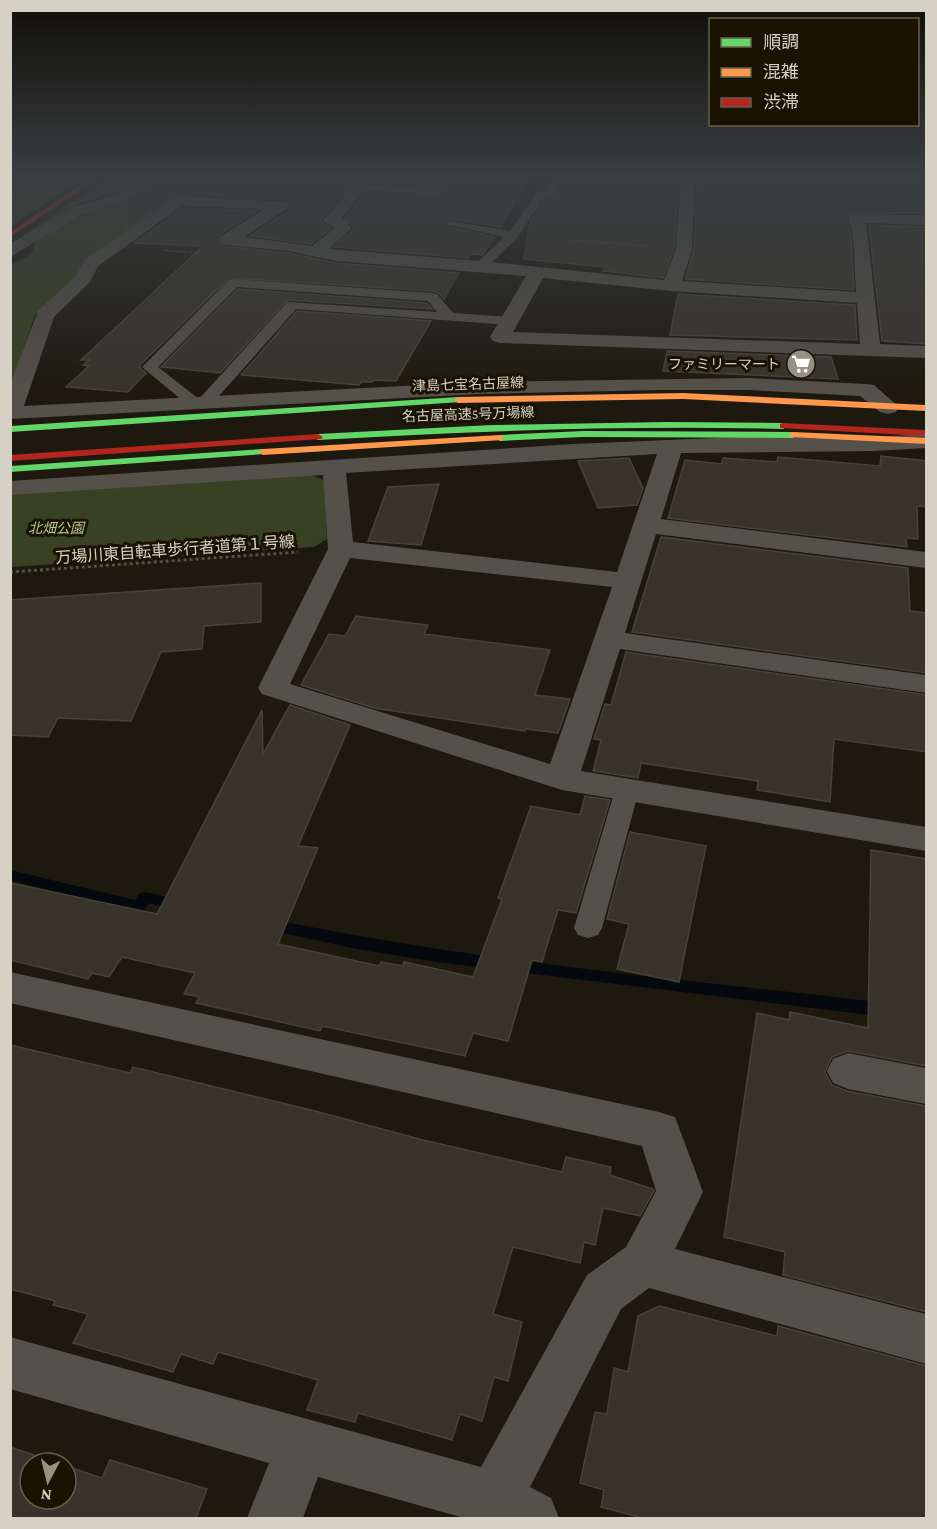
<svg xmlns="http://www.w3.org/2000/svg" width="937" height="1529" font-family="'Crimson Pro','Noto Sans JP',serif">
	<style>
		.green { fill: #384123 }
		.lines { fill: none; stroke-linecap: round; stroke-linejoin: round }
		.stream { fill: #03090e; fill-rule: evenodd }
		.building { fill: #38342b; stroke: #464339; stroke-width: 1.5 }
		.path-far1 { stroke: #54514a; stroke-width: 2; stroke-dasharray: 1.5 1.5; stroke-linecap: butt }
		.path { stroke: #54514a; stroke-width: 3; stroke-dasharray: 3 3; stroke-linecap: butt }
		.lane { fill: #54504a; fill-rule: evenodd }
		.street { fill: #54504a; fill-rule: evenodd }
		.fast { fill: #63d668; fill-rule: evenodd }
		.slow { fill: #ff974d; fill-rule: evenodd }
		.jam { fill: #b3261e; fill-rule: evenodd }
		.labels { text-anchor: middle; stroke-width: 6; stroke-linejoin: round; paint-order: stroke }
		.far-poi-label { font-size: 14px; fill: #d5d1c5; stroke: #1a1302; text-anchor: end }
		.far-street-label { font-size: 14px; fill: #d5d1c5; stroke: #1a1302 }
		.far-park-label { font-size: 14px; font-style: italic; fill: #b6cd8c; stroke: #1a1302 }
		.street-label { font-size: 16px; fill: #d5d1c5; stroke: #1a1302 }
	</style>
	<rect width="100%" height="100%" fill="#1d190e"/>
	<!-- green -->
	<path class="green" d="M10,177H87L11,226Z
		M113,177H148L111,194L83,202L18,239L70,203Z
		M167,177H195L175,197L83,262L77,278L35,315L11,386V265L31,254L37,240L89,211L122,202Z
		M311,475L324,480L327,539L314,547L11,567V494Z"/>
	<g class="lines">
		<!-- stream -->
		<path class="stream" d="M10,870L135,900L140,893L145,892L185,901L188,905L185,909L180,911L149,903L144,911L139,913L10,880Z
			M266,918C470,961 679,979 886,1003L892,1005L894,1010L892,1015L886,1017L437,962L356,949L261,928L258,924L261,920Z"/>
	</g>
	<!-- building -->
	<path class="building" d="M166,177H352L350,185L321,220L322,223L331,228L311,244L250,236L289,210L292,204L288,200L178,194L127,227L128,201Z
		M372,177L458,178L526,181L501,227L449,219L450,227L495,237L482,255L470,254L468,258L334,247L353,230L350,220L345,218L365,192L439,198L447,194L439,188L370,183Z
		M565,177H679L674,249L663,278L603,271L606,267L524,259L530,223L545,199L557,197Z
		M697,177H927V213L849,214L847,218L851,236L854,290L685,279L694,249Z
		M183,208L257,211L220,234L217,241L221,246L289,253L336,263L459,273L444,299L439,293L432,291L229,278L140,365L141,369L146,373L128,392L66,387L89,366L83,365L89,360H81L203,246L135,243Z
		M869,225L927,227V344L882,341Z
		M238,289L427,303L432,309L287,300L220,373L161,367Z
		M678,294L855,305L857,340L670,335Z
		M297,311L431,321L396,381L374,380L372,382H361L359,385L241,375Z
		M667,351L831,357L838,379L663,371Z
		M881,456L927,461V507L917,506L918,539L906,538L907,547L668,518L685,460L722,464L723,458L777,462L778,457L880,466Z
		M629,458L643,488L637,505L598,508L578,461Z
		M439,484L421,545L368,541L388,487Z
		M661,537L908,568L910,611L927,613V673L632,632Z
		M261,583V622L204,626L202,649L161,652L131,721L58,718L48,737L10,735V600Z
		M356,616L428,625L424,634L550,650L535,695L570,699L558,733L526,729L525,731L374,708L301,685L329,634L345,636Z
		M626,652L927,695V752L834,739L830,802L757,790L758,781L641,763L638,778L593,771L601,740L594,739L605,704L611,705Z
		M290,705L350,725L298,846L318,848L278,944L379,966L381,962L403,966L404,962L473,977L502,899L498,898L531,806L580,815L585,796L610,800L576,913L558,910L542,962L532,960L508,1041L473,1033L465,1056L322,1026L320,1031L196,1003L200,997L184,994L195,973L122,957L109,977L92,973L88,979L10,960V883L157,914L262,710L263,754Z
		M630,832L706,846L679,982L617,969L629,924L607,919Z
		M871,850L927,859V1066L848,1051L832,1057L825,1072L832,1085L847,1091L927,1106V1312L783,1275L785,1252L724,1237L757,1013L789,1020L790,1012L868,1028Z
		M10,1045L130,1073L133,1067L315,1111L423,1140L562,1172L566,1157L611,1167L610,1175L653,1189L654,1191L640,1216L603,1208L595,1245L584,1242L580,1263L513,1247L493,1314L522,1322L508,1381L494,1377L482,1421L460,1414L452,1440L358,1413L355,1422L307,1410L318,1380L218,1352L213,1364L181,1354L173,1372L73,1343L88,1314L53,1305L55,1301L10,1289Z
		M659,1306L777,1336L778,1326L927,1366V1518H642L601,1507L604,1490L580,1483L595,1412L607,1414L614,1368L628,1372L638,1316Z
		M10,1447L58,1463H30V1499H66V1466L102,1478L110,1460L207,1489L196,1518H10Z"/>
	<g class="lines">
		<!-- path-far1 -->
		<path class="path-far1" d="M567,240L651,246
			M163,250L198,253"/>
		<!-- path -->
		<path class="path" d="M10,572L298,552"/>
		<!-- lane -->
		<path class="lane" d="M552,177H563L555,196L544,197L517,238L485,269H477L475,266L477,263L504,237L450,225V221L510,231L537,192L547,191Z
			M359,184L439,190L445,193L439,196L355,189V185Z
			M234,279L432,293L437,294L453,313L509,317L516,321L509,325L296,309L211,405L189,406L142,367L229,280ZM237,287L428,301L437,312L287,302L199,399L158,367Z
			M627,782L636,784L639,790L602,928L598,935L588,938L578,935L574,928L615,790L618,784Z"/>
		<!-- street -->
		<path class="street" d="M145,177H164L121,202L83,214L10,257V244L71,208L111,196Z
			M355,177H370L364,190L341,219L348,221L351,229L329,249L481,261L664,280L676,249L681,177H695L692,249L682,281L856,292L853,236L849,218L851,215H926V225L866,223L880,344L926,346V358L500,343L493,341L490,337L526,276L336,261L289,251L227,245L221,244L219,240L221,236L265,209L182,206L98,266L90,282L54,317L24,406L479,382L749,378L866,384L874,385L899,407L896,412L888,414L880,412L860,396L749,390H661L479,394L10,419V384L38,311L76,276L85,259L174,198L179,196L288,202L290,205L288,208L244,237L312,246L335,228L323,221L352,186ZM543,278L671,291L857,303L860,344L513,332Z
			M926,434V448L874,451L681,453L661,519L926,552V568L656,534L625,633L926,675V693L620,649L581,771L926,827V851L562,790L262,694L258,688L328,549L323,475L10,495V481L573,444L739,437H874ZM657,454L617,572L353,542L346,473ZM350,558L612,587L550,764L290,684Z
			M10,972L659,1112L675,1117L703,1192L675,1249L926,1314V1364L649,1288L621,1309L530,1487L551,1498L559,1518H464L318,1477L303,1518H247L269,1463L10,1389V1337L481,1467L587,1275L626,1247L656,1191L642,1146L10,1003Z
			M848,1053L926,1068V1104L848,1089L833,1083L827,1071L833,1059Z"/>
		<!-- fast -->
		<path class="fast" d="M458,397L461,398V402L10,432V426Z
			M667,422L783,423L788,426L783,429C628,425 473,431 318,440L313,437L318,434L492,425Z
			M583,431L793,432L798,435L793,438L583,437L500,441L495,438L500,435Z
			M263,449L268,452L266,454L10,472V466Z"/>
		<!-- slow -->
		<path class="slow" d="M683,393L926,405V411L683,399L458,403L454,400L458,397Z
			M793,432L926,438V444L790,437V433Z
			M500,435L503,436V440L263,455L258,452L263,449Z"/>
		<!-- jam -->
		<path class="jam" d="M93,177H101L10,237V232Z
			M783,423L926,430V436L780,428V424Z
			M318,434L323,437L321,439L10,461V455Z"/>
	</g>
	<!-- sky -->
	<linearGradient id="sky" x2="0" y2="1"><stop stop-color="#100e08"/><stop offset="0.45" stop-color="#3a3e41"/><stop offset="1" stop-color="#3a3e41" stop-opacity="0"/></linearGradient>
	<rect width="937" height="391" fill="url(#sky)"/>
	<!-- icons -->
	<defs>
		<g id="supermarket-disc" transform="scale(1.5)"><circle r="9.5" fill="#959185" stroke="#1a1302"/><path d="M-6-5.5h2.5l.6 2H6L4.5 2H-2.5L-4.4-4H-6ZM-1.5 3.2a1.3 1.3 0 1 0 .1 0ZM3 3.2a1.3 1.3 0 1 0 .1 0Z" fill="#fff"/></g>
	</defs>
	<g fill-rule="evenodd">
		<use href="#supermarket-disc" x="801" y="364"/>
	</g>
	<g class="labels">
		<!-- far-poi labels -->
		<g class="far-poi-label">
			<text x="780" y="369">ファミリーマート</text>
		</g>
		<!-- far-street labels -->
		<g class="far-street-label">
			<text transform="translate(468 384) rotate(-2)" y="5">津島七宝名古屋線</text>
			<text transform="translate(468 414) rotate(-2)" y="5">名古屋高速5号万場線</text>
		</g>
		<!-- far-park labels -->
		<g class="far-park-label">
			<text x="56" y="533">北畑公園</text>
		</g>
		<!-- street labels -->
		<g class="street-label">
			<text transform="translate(175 549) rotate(-4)" y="6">万場川東自転車歩行者道第１号線</text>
		</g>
	</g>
	<!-- border -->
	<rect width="937" height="1529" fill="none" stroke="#d5d1c5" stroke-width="24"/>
	<!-- legend -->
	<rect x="709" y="18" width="210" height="108" fill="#1a1302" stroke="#655f50" stroke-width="1.5"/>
	<rect x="721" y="38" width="30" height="9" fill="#63d668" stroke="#655f50" stroke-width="1.5"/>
	<text x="763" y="48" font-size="18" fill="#d5d1c5">順調</text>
	<rect x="721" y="68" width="30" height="9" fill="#ff974d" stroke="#655f50" stroke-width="1.5"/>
	<text x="763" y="78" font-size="18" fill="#d5d1c5">混雑</text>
	<rect x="721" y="98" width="30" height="9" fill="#b3261e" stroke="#655f50" stroke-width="1.5"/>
	<text x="763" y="108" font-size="18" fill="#d5d1c5">渋滞</text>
	<!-- north arrow -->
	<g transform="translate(48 1481) rotate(187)"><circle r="28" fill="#1a1302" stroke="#655f50" stroke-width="1.5"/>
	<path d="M0-4.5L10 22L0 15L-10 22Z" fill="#959185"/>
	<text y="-9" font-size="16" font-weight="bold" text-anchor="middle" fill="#d5d1c5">N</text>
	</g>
</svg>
